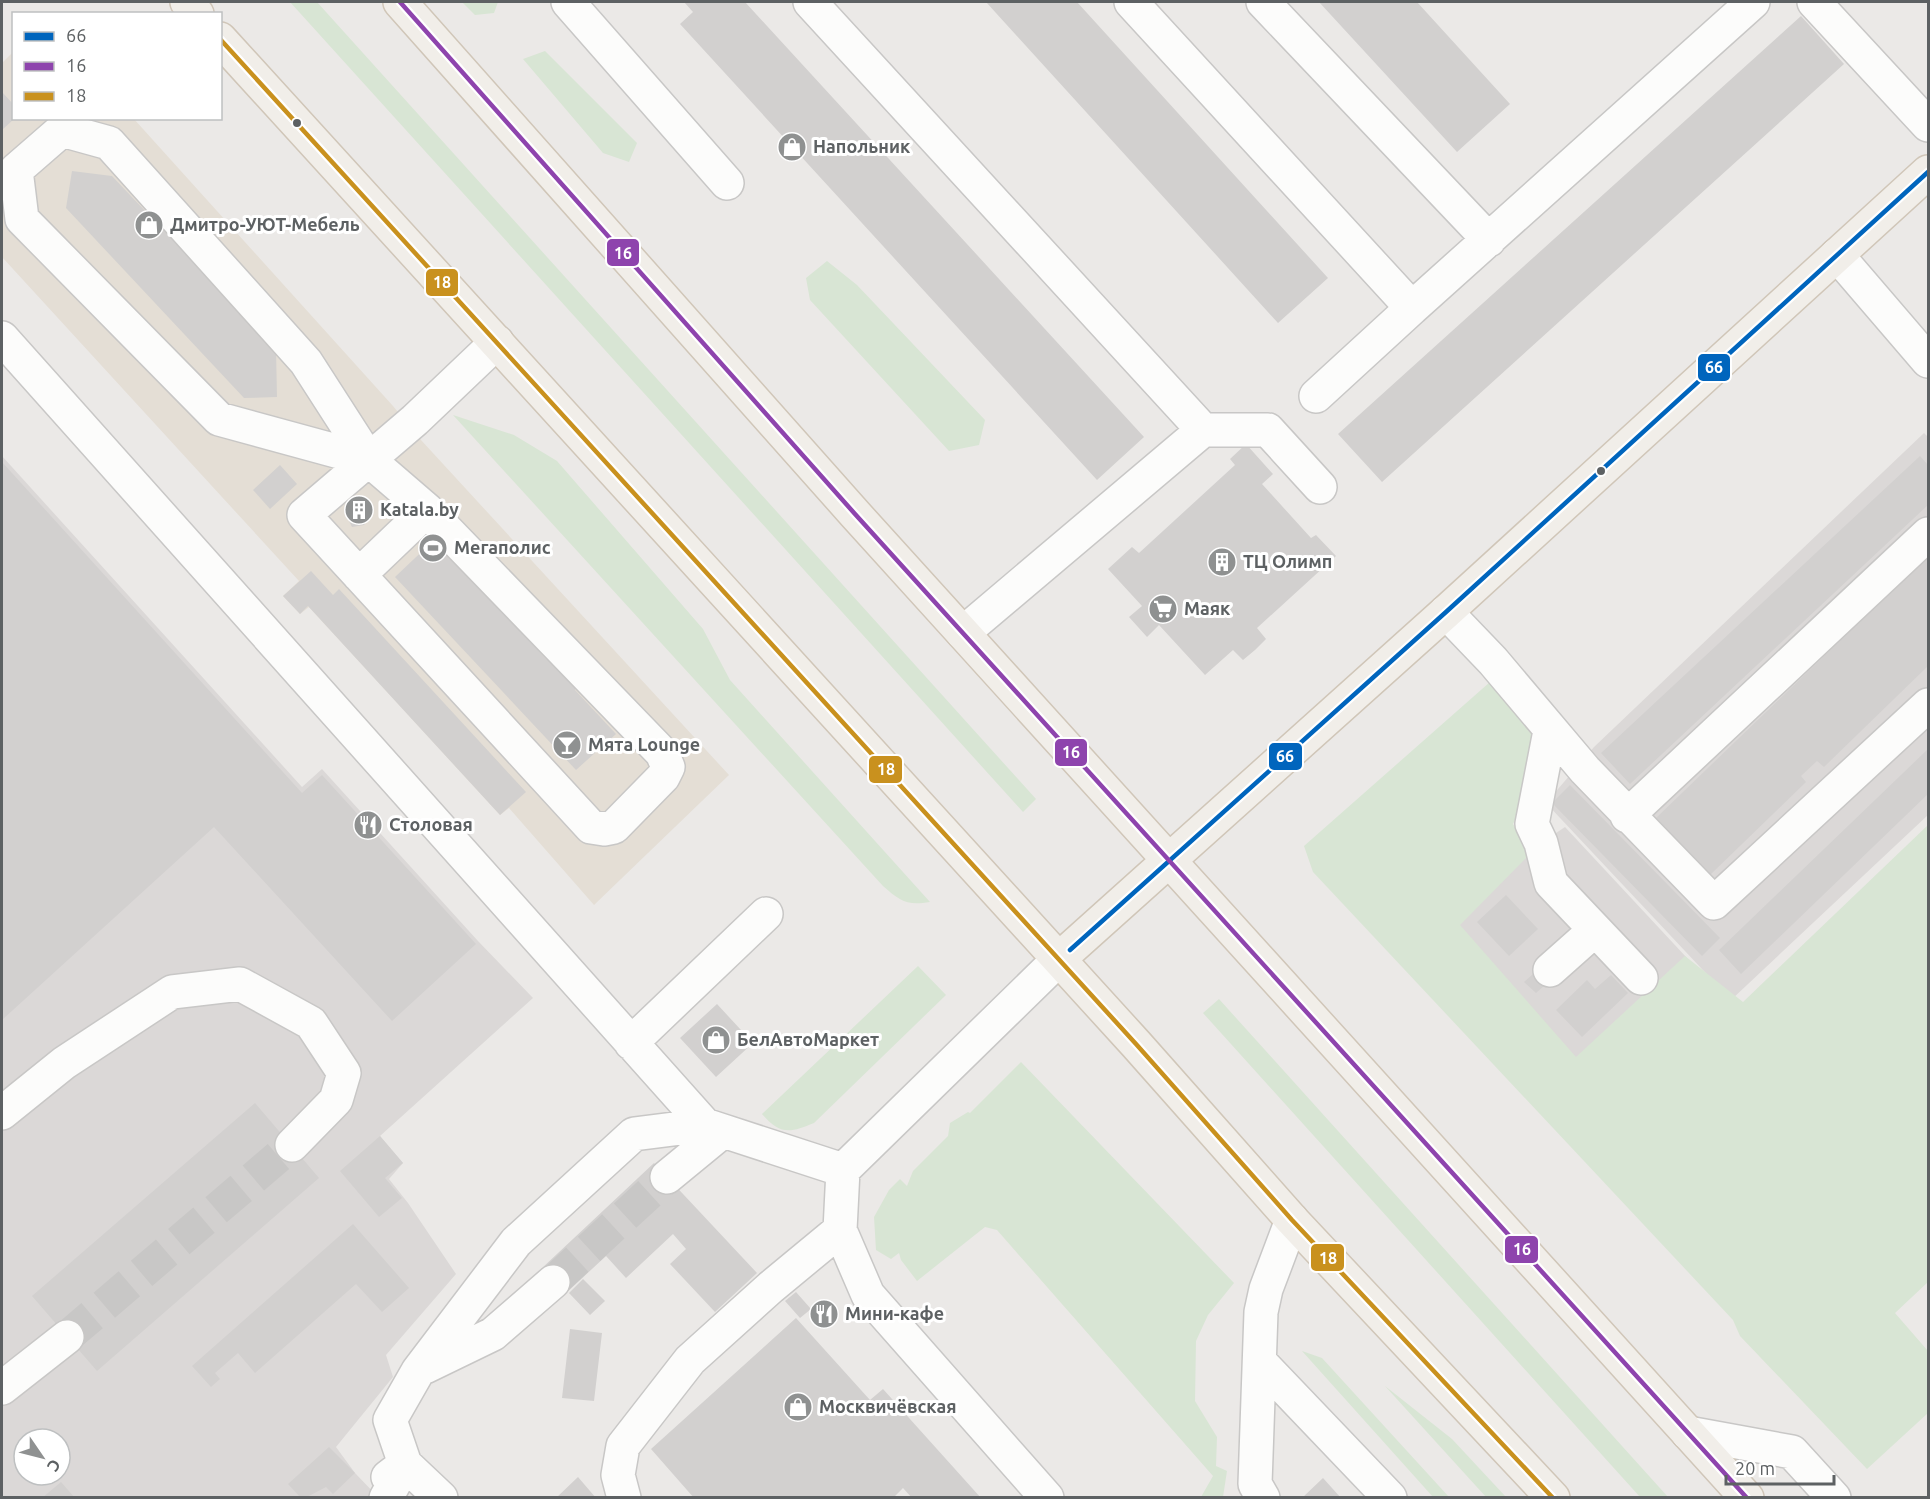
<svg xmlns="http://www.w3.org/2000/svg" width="1930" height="1499" font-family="Ubuntu,sans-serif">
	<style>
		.commercial { fill: #e4ded5 }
		.industrial { fill: #dbd8d7; fill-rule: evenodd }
		.green { fill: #d8e5d4 }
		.building { fill: #d2d0cf }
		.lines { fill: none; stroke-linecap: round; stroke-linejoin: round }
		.minor-tunnel { stroke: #c8c7c6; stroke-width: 33; stroke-dasharray: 33 16; stroke-linecap: butt }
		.minor-casing { stroke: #c8c7c6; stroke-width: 36 }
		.major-casing { stroke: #d0c6b8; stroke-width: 36 }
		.minor { stroke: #fcfcfb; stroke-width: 33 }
		.major { stroke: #f1eee9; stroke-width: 33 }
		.bus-1-casing { stroke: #fff; stroke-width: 9 }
		.bus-2-casing { stroke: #fff; stroke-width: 9 }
		.bus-3-casing { stroke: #fff; stroke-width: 9 }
		.bus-1 { stroke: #0065bd; stroke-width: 4.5 }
		.bus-2 { stroke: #8e44ad; stroke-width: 4.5 }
		.bus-3 { stroke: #c9911e; stroke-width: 4.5 }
		.bus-dot { fill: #5d6163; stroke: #fff; stroke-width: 2 }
		.labels { text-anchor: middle; stroke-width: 6; stroke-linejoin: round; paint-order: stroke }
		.poi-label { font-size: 18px; font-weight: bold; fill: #5d6163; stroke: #fff; text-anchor: start }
		.line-badge { stroke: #fff; stroke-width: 2 }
		.badge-label { font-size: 16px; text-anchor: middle; font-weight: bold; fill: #fff }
	</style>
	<rect width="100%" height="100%" fill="#ebe9e7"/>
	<!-- commercial -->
	<path class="commercial" d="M13,52L14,118L134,119L393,406L421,440L729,775L594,905L509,808L500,815L309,607L300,614L283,596L299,581L2,257V63Z"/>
	<!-- industrial -->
	<path class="industrial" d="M1924,433L1928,437V815L1731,1000L1546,803L1594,747Z
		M2,456L302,787L322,769L478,941L533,998L380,1136L403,1163L389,1179L408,1203L456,1274L386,1355L393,1377L336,1447L355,1473L378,1497H2ZM24,1439H60V1475H24Z
		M1565,827L1891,1177L1754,1304L1428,946L1541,843Z"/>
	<!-- green -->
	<path class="green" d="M290,2H317L1036,799L1023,812Z
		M462,2H498L494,13L475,15Z
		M545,51L637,143L629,162L603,153L523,59Z
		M827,261L857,285L985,420L979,445L949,451L810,300L806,278Z
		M453,415L514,435L557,461L703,629L730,680L930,902C907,906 900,901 883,886Z
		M1490,682L1539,738L1533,783L1513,824L1531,853L1460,925L1576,1057L1685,956L1743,1002L1928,825V1282L1895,1313L1928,1351V1413L1867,1469L1740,1336L1733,1320L1313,872L1304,846Z
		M918,966L946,995L814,1123C790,1133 780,1135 762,1114Z
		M1219,999L1668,1497H1640L1203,1013Z
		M1021,1062L1234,1283L1208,1315L1196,1341L1195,1401L1217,1437L1216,1466L1227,1471L1223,1497H1201L1213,1476L997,1230L985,1227L917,1281L901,1260L899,1253L891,1259L876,1250L874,1217L889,1190L900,1179L907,1186L913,1171L948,1136L950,1123L968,1112L970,1113Z
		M1302,1351L1322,1358L1449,1497H1433Z
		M1385,1386L1452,1439L1506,1497H1486Z"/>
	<!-- building -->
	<path class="building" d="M684,2H745L1144,437L1097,480L680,24L693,12Z
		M986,2H1077L1328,278L1278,323Z
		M1319,2H1417L1510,104L1457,152Z
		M1801,16L1844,64L1382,482L1338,434Z
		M2,92L14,105V119L2,130Z
		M72,171L112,176L276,349L277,397L244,398L66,208Z
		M1246,444L1273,474L1262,484L1311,538L1316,535L1336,556L1257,628L1266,639L1255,650L1243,660L1233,650L1205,675L1159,625L1147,637L1129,617L1142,606L1108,569L1132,547L1139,553L1235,465L1230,459Z
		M1920,456L1928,465V505L1630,784L1601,753Z
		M2,462L302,793L322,775L476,944L392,1021L214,827L2,1020Z
		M280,465L297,484L270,509L253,490Z
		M353,504H366L370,516L364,525L352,527L346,515Z
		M434,540L547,660L560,662L576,679L575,690L616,734L576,770L395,577Z
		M1928,556V666L1824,767L1817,761L1801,776L1806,782L1710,875L1656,818Z
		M311,571L333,595L339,589L526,792L500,815L308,606L300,614L283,596Z
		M1928,749V794L1741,974L1719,950Z
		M1570,785L1720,938L1702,956L1552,803Z
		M1506,895L1538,929L1509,956L1477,922Z
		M1533,974L1544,986L1536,993L1524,982Z
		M1611,975L1628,993L1582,1037L1556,1010L1587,980L1595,989Z
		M717,1004L753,1043L716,1077L680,1038Z
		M255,1103L319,1178L97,1371L32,1296Z
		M380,1136L403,1163L385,1178L402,1198L379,1217L340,1171Z
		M654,1163L757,1273L715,1312L670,1264L686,1249L673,1234L626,1278L606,1256L565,1294L541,1269Z
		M353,1224L409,1288L382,1312L356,1284L255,1373L238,1353L215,1373L220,1379L211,1387L192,1366Z
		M583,1279L605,1301L590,1315L569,1293Z
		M796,1292L811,1309L800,1318L785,1301Z
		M821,1301L836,1318L826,1326L812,1310Z
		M796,1318L870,1400L883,1389L981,1498H912L903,1488L893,1498H694L651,1449Z
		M570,1329L602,1333L594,1401L562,1398Z
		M329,1447L355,1473L333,1494L326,1487L305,1498H301L288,1484Z
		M578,1477L596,1498H556Z
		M1323,1478L1341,1498H1302Z
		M61,1482L75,1498H42Z"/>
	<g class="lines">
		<!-- minor-tunnel -->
		<path class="minor-tunnel" d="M553,1282L667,1177
			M67,1337L292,1145"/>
		<!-- minor casing -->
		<g class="minor-casing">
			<path id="minor" d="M568,2L727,183
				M810,2L1203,430
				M1131,2L1412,308L1753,2
				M1263,2L1489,240
				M1814,2L1928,125
				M1837,255L1928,361
				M2,338L705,1125
				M1316,396L1412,308
				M369,460L219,419L22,219L16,170L62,130L109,143L306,362L369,460L427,510L662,753L668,767L663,777L614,827L604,829L591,827L304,515L415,420L497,342
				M359,575L427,510
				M1446,612L1493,661L1585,770L1714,903L1928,705
				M963,633L1203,430H1268L1320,487
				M1550,731L1532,824L1541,843L1551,883L1641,978
				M1627,816L1928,534
				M1550,970L1595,930
				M631,1043L766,914
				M2,1113L64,1063L172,992L240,984L311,1023L344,1073L336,1100L292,1145
				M667,1177L723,1131
				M1260,1362L1390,1498
				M425,1367L493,1334L553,1282
				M2,1388L67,1337
				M1688,1433L1792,1452L1834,1498
				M388,1477L405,1464L441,1498
				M386,1498L405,1464L390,1420L418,1371L516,1242L634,1134L705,1125L843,1170
				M624,1498L618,1475L623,1446L690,1360L771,1287L840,1230
				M1047,1498L868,1295L840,1230L843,1170L1059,959
				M1263,1498L1255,1484L1261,1312L1266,1289L1292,1220"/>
		</g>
		<!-- major casing -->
		<g class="major-casing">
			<path id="major" d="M187,2L197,14
				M400,2L855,514L1747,1498
				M220,39L1136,1044L1292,1220L1553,1498
				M1059,959L1446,612L1928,172"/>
		</g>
		<!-- minor -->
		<use href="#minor" class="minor"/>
		<!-- major -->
		<use href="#major" class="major"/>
		<!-- bus-1 casing -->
		<g class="bus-1-casing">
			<path id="bus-1" d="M1070,950L1446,612L1928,172"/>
		</g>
		<!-- bus-2 casing -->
		<g class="bus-2-casing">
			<path id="bus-2" d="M400,2L855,514L1747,1498"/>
		</g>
		<!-- bus-3 casing -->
		<g class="bus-3-casing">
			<path id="bus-3" d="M220,39L1136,1044L1292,1220L1553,1498"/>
		</g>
		<!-- bus-1 -->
		<use href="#bus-1" class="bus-1"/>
		<!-- bus-2 -->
		<use href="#bus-2" class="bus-2"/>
		<!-- bus-3 -->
		<use href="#bus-3" class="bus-3"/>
	</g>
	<!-- icons -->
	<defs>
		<g id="shop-disc" transform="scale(1.5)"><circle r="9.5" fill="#8f9191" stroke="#fff"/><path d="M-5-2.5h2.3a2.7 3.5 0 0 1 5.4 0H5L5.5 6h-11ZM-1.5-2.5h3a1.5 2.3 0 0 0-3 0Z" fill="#fff"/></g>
		<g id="building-disc" transform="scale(1.5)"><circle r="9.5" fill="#8f9191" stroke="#fff"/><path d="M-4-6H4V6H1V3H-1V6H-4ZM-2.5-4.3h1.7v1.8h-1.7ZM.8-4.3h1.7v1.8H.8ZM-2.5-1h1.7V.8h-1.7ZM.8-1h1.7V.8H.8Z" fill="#fff"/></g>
		<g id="stadium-disc" transform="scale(1.5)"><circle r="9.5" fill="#8f9191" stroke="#fff"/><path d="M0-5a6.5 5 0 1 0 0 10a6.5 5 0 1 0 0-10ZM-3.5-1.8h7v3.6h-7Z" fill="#fff"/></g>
		<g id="supermarket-disc" transform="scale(1.5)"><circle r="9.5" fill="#8f9191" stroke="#fff"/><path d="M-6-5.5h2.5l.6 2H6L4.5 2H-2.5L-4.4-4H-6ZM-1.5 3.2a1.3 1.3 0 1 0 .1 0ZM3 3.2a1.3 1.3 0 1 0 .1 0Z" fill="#fff"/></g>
		<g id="bar-disc" transform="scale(1.5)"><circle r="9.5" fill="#8f9191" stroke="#fff"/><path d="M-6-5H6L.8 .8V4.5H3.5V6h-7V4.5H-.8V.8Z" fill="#fff"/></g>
		<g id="restaurant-disc" transform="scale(1.5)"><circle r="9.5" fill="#8f9191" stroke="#fff"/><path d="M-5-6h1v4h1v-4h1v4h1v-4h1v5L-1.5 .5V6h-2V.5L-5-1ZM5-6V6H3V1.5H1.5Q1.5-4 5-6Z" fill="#fff"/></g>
	</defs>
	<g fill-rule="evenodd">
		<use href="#shop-disc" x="792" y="147"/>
		<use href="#shop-disc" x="149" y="225"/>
		<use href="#building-disc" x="359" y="510"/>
		<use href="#stadium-disc" x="433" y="548"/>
		<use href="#building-disc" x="1222" y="562"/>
		<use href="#supermarket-disc" x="1163" y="609"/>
		<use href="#bar-disc" x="567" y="745"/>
		<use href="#restaurant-disc" x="368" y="825"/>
		<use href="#shop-disc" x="716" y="1040"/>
		<use href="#restaurant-disc" x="824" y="1314"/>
		<use href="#shop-disc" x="798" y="1407"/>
	</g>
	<!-- markers -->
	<g class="bus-dot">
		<circle cx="297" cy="123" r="5"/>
		<circle cx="1601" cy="471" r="5"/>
	</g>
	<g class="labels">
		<!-- poi labels -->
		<g class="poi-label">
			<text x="813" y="153">Напольник</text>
			<text x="170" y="231">Дмитро-УЮТ-Мебель</text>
			<text x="380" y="516">Katala.by</text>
			<text x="454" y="554">Мегаполис</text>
			<text x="1243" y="568">ТЦ Олимп</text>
			<text x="1184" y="615">Маяк</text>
			<text x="588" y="751">Мята Lounge</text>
			<text x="389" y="831">Столовая</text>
			<text x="737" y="1046">БелАвтоМаркет</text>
			<text x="845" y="1320">Мини-кафе</text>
			<text x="819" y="1413">Москвичёвская</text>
		</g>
	</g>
	<g class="line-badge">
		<rect x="606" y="238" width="34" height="29" rx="6" fill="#8e44ad"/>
		<rect x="425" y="268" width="34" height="29" rx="6" fill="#c9911e"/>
		<rect x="1697" y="353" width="34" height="29" rx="6" fill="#0065bd"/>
		<rect x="1054" y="738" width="34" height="29" rx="6" fill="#8e44ad"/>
		<rect x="1268" y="742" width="35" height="29" rx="6" fill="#0065bd"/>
		<rect x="868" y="755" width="35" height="29" rx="6" fill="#c9911e"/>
		<rect x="1504" y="1235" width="35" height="29" rx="6" fill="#8e44ad"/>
		<rect x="1310" y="1243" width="35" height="29" rx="6" fill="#c9911e"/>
	</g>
	<g class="badge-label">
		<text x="623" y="259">16</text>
		<text x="442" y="288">18</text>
		<text x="1714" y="373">66</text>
		<text x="1071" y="758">16</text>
		<text x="1285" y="762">66</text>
		<text x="886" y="775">18</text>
		<text x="1522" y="1255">16</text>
		<text x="1328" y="1264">18</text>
	</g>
	<!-- border -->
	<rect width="1930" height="1499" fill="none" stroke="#5d6163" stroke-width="6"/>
	<!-- legend -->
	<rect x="12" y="12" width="210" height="108" fill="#ffffff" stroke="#bec0c1" stroke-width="1.5"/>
	<rect x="24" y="32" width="30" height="9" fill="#0065bd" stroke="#bec0c1" stroke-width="1.5"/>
	<text x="66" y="42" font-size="18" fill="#5d6163">66</text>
	<rect x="24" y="62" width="30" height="9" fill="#8e44ad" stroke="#bec0c1" stroke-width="1.5"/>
	<text x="66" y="72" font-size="18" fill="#5d6163">16</text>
	<rect x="24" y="92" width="30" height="9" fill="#c9911e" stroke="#bec0c1" stroke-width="1.5"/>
	<text x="66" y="102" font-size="18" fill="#5d6163">18</text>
	<!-- north arrow -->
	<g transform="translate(42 1457) rotate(125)"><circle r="28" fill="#ffffff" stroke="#bec0c1" stroke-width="1.5"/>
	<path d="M0-4.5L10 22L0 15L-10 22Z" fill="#8f9191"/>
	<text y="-9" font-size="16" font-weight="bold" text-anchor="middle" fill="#5d6163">С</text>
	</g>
	<!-- scale -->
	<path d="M1726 1475v9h108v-9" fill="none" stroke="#5d6163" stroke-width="3"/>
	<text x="1735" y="1475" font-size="18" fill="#5d6163" stroke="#ffffff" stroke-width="4.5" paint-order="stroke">20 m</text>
</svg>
